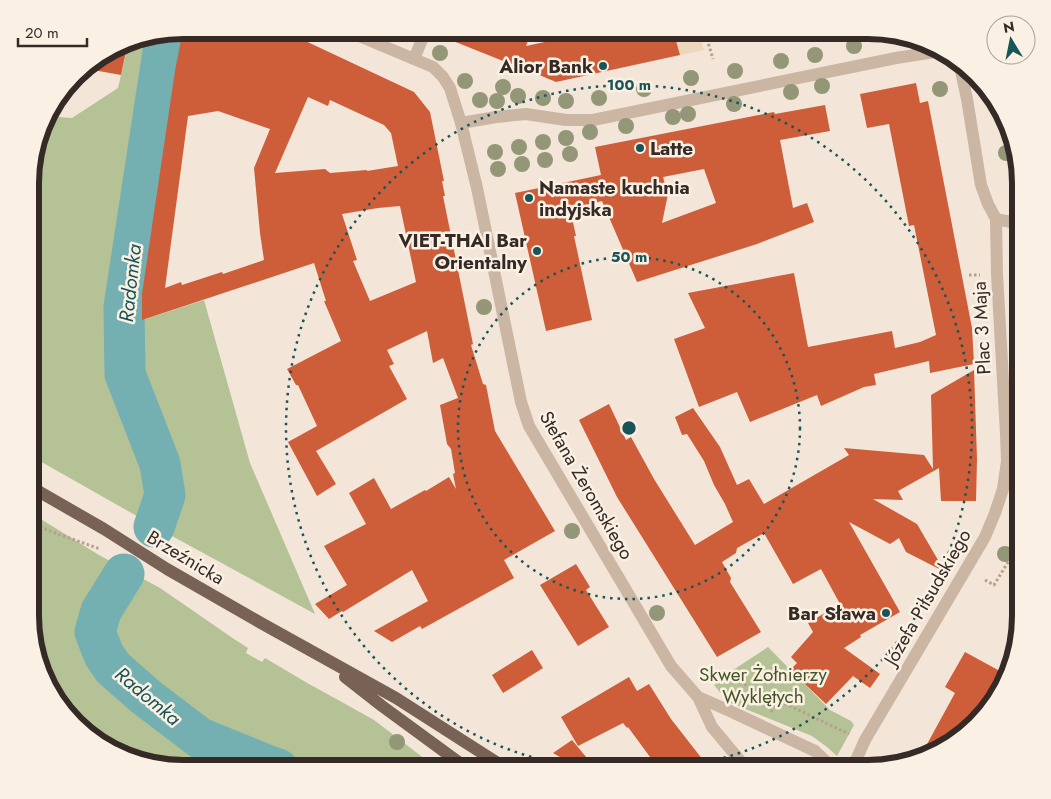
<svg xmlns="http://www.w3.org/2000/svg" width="1051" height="799" font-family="Jost,sans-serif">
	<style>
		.green { fill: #b4c296 }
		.plaza { fill: #ecd7bd }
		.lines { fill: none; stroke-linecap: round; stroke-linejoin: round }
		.river { stroke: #74afb1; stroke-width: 41 }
		.building { fill: #ce5d3a; fill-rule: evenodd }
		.path { stroke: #b79f8d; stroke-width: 3; stroke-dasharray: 2.5 2.5; stroke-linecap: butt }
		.minor { stroke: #cbb5a3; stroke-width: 12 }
		.major { stroke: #786155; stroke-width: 12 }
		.tree { fill: #939677 }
		.ring { fill: none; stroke: #185559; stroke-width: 2.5; stroke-dasharray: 2.5 5 }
		.poi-dot { fill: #185559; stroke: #faf0e3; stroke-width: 2 }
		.labels { text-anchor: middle; stroke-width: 5; stroke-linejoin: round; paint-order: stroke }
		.poi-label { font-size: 19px; font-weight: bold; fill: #352a25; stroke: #faf0e3; text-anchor: end }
		.street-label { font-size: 19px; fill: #352a25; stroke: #faf0e3 }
		.park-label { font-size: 19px; fill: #455528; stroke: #faf0e3 }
		.water-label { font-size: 20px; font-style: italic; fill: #185559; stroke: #faf0e3 }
		.rim { fill: none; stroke: #352a25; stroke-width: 6 }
		.centre { fill: #185559; stroke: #faf0e3; stroke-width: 2.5 }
		.ring-label { font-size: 15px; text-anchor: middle; font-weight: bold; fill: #185559; stroke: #faf0e3; stroke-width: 5; stroke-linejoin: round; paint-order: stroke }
	</style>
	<rect width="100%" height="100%" fill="#f3e5d7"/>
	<!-- green -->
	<path class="green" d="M154,35L172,45L133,323L204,300L250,463L315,614L172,536L31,456V163L47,116L72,118L118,88L129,41L134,38Z
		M31,513L99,555L160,588L234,639L248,648L246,653L262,662L265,658L309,684L349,706L374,720L438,769H173L125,757L82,731L46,684L30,626Z
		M768,647L830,710L851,721L854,725L837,756L827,747L812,736L728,702L714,685L727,674Z"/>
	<!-- plaza -->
	<path class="plaza" d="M673,30H696L701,39L704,50L680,55Z"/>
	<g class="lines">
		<!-- river -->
		<path class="river" d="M154,527L165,495L160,464L125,374L124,307L165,39L167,33
			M124,574L101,611L95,632L104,655L113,668L146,697L200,738L264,764L278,769"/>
	</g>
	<!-- building -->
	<path class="building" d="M183,30H282L414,92L430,112L444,181H442L445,196H443L473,344L471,345L483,384L486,385L495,431L555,531L504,560L514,578L422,629L420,626L392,642L374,631L428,601L412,570L343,612L342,611L329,619L315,604L347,585L324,546L366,524L349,493L374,478L391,509L425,490L426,491L449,477L456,489L453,474L455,473L451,449L447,444L440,405L458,398L443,358L433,363L427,331L387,350L394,364L389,366L407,399L316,451L336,484L317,496L288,442L317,426L298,385H296L287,369L341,341L324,301H326L314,263L142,320V294L175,71ZM308,97L328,106L330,100L384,125L391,133L398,166L367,171V170L330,173L325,169L275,173ZM218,111L270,129L254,168L260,233L264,260L223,274L222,272L182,285L181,282L165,288L188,116ZM400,206L416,282L370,301L353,261L357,260L342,214L378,208Z
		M434,30H532L526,46L601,30H673L680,55L556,82L518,66V67L433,33Z
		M128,42L121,75L82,68L106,54Z
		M916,83L920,103L928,101L972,328L974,364L930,373L929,361L874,374L876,385L864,387L821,406L817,395L750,422L737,392L699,407L674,339L705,328L688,293L794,273L808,347L892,331L895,348L920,342L936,335L914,225L909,226L889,124L867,128L860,94Z
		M825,105L830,131L780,140L793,208L807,203L814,222L757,244L637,282L602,201L570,209L576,236H574L592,320L546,331L515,193L601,175L595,147L774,112L775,114ZM704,169L716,203L662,223L668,194L663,177Z
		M974,370L977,459L976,501H941L939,468L898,491L903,500L873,499L917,524L945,572L906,552L899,538L890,544L849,522L900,612L860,635L861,637L844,648L880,674L870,688L853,676L826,704L790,670L797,663L791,657L813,632L808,623L840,604L821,569L793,584L764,533L737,548L736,553L722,562L731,578L730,582L761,632L717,657L617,497L579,420L609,404L626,440L631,437L654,479L695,545L733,522L725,504L714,485L704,461L687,434L682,435L675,417L693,408L720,447L737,485L749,479L764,504L849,455L844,448L924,455L933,469L931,395Z
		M576,564L590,587L586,590L609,627L578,646L540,585Z
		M532,650L543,668L503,693L492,675Z
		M965,652L1009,676L983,717L935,753L920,757L955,693L945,687Z
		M629,677L637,691L649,684L671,719L710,769H634L650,757L628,727L627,728L623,723L578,746L561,717Z
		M572,740L596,769H581L553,753Z"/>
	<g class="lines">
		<!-- path -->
		<path class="path" d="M703,30L707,39L713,59
			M969,275H980
			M31,522L47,530L100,549
			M985,580L994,585L1021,541
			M707,670L725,675L849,734
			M771,712L778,700"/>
		<!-- minor -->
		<path class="minor" d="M345,30L433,67L443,77L450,88L461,123L477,188L521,402L529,426L671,666L698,697L712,727L747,769
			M414,59L426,30
			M461,123L496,117L526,114L566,120H593L896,58L941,51
			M996,219L1021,224
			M698,697L730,711L815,751L834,769
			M852,769L865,740L985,537L995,513L1003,489L1007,461L1006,434L997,274L996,219L988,204L981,185L967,99L959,62"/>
		<!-- major -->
		<path class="major" d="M31,487L104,529L167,569L261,623L396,698L507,769
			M345,677L382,706L468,769"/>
	</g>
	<!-- trees -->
	<g class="tree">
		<circle cx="854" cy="46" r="8"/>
		<circle cx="440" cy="53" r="8"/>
		<circle cx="815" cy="55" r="8"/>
		<circle cx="781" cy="61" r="8"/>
		<circle cx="735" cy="71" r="8"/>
		<circle cx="691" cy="78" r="8"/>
		<circle cx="465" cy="81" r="8"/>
		<circle cx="822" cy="86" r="8"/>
		<circle cx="503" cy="87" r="8"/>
		<circle cx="644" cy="89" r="8"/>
		<circle cx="940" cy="89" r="8"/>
		<circle cx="791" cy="92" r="8"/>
		<circle cx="518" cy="96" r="8"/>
		<circle cx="543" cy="98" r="8"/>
		<circle cx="599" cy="98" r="8"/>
		<circle cx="480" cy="100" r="8"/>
		<circle cx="497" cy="101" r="8"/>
		<circle cx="566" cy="101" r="8"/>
		<circle cx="734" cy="104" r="8"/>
		<circle cx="688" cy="114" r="8"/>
		<circle cx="673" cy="117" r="8"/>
		<circle cx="626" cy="126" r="8"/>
		<circle cx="590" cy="132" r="8"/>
		<circle cx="566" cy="138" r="8"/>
		<circle cx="543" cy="142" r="8"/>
		<circle cx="519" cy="147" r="8"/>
		<circle cx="495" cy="152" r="8"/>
		<circle cx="1006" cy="153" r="8"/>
		<circle cx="570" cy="154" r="8"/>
		<circle cx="545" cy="160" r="8"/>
		<circle cx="522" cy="164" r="8"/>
		<circle cx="498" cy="169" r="8"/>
		<circle cx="484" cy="307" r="8"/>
		<circle cx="572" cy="531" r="8"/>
		<circle cx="1005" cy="554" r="8"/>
		<circle cx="657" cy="613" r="8"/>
		<circle cx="397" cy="742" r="8"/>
	</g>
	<!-- distance rings -->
	<g class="ring">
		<circle cx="629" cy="428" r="171"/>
		<path d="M590 769A343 343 0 1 1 668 769"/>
	</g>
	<!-- markers -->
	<g class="poi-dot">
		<circle cx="603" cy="66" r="5"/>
		<circle cx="640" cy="148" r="5"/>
		<circle cx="529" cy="198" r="5"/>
		<circle cx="537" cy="251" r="5"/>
		<circle cx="886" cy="613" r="5"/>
	</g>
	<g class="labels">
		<!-- poi labels -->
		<g class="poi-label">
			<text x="593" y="73">Alior Bank</text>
			<text x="650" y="155" text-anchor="start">Latte</text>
			<text x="539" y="194" text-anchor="start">Namaste kuchnia<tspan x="539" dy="22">indyjska</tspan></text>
			<text x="527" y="247">VIET-THAI Bar<tspan x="527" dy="22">Orientalny</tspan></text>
			<text x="876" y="620">Bar Sława</text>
		</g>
		<!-- street labels -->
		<g class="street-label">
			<text transform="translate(981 328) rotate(-93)" y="7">Plac 3 Maja</text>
			<text transform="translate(587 485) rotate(60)" y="7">Stefana Żeromskiego</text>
			<text transform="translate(186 557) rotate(31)" y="7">Brzeźnicka</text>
			<text transform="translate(927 597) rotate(-60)" y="7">Józefa Piłsudskiego</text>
		</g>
		<!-- park labels -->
		<g class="park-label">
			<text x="763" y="681">Skwer Żołnierzy<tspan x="763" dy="22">Wyklętych</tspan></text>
		</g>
		<!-- water labels -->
		<g class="water-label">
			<text transform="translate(130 283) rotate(-84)" y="7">Radomka</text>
			<text transform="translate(148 696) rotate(40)" y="7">Radomka</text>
		</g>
	</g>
	<!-- crop -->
	<path d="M0 0H1051V799H0ZM183 39H868A144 144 0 0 1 1012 183V616A144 144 0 0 1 868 760H183A144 144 0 0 1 39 616V183A144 144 0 0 1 183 39Z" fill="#faf0e3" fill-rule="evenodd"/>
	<path class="rim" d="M183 39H868A144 144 0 0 1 1012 183V616A144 144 0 0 1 868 760H183A144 144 0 0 1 39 616V183A144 144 0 0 1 183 39Z"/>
	<circle cx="629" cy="428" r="8" class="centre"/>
	<g class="ring-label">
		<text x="629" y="90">100 m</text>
		<text x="629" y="262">50 m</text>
	</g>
	<!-- north arrow -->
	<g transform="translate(1011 40) rotate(350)"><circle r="24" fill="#faf0e3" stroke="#aba197"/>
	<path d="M0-4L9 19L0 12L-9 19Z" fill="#185559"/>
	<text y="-8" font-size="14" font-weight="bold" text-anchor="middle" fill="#352a25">N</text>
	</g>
	<!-- scale -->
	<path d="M18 38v8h69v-8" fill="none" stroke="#352a25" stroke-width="2.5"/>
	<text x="25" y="38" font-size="15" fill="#352a25" stroke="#faf0e3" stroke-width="4" paint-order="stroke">20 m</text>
</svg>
